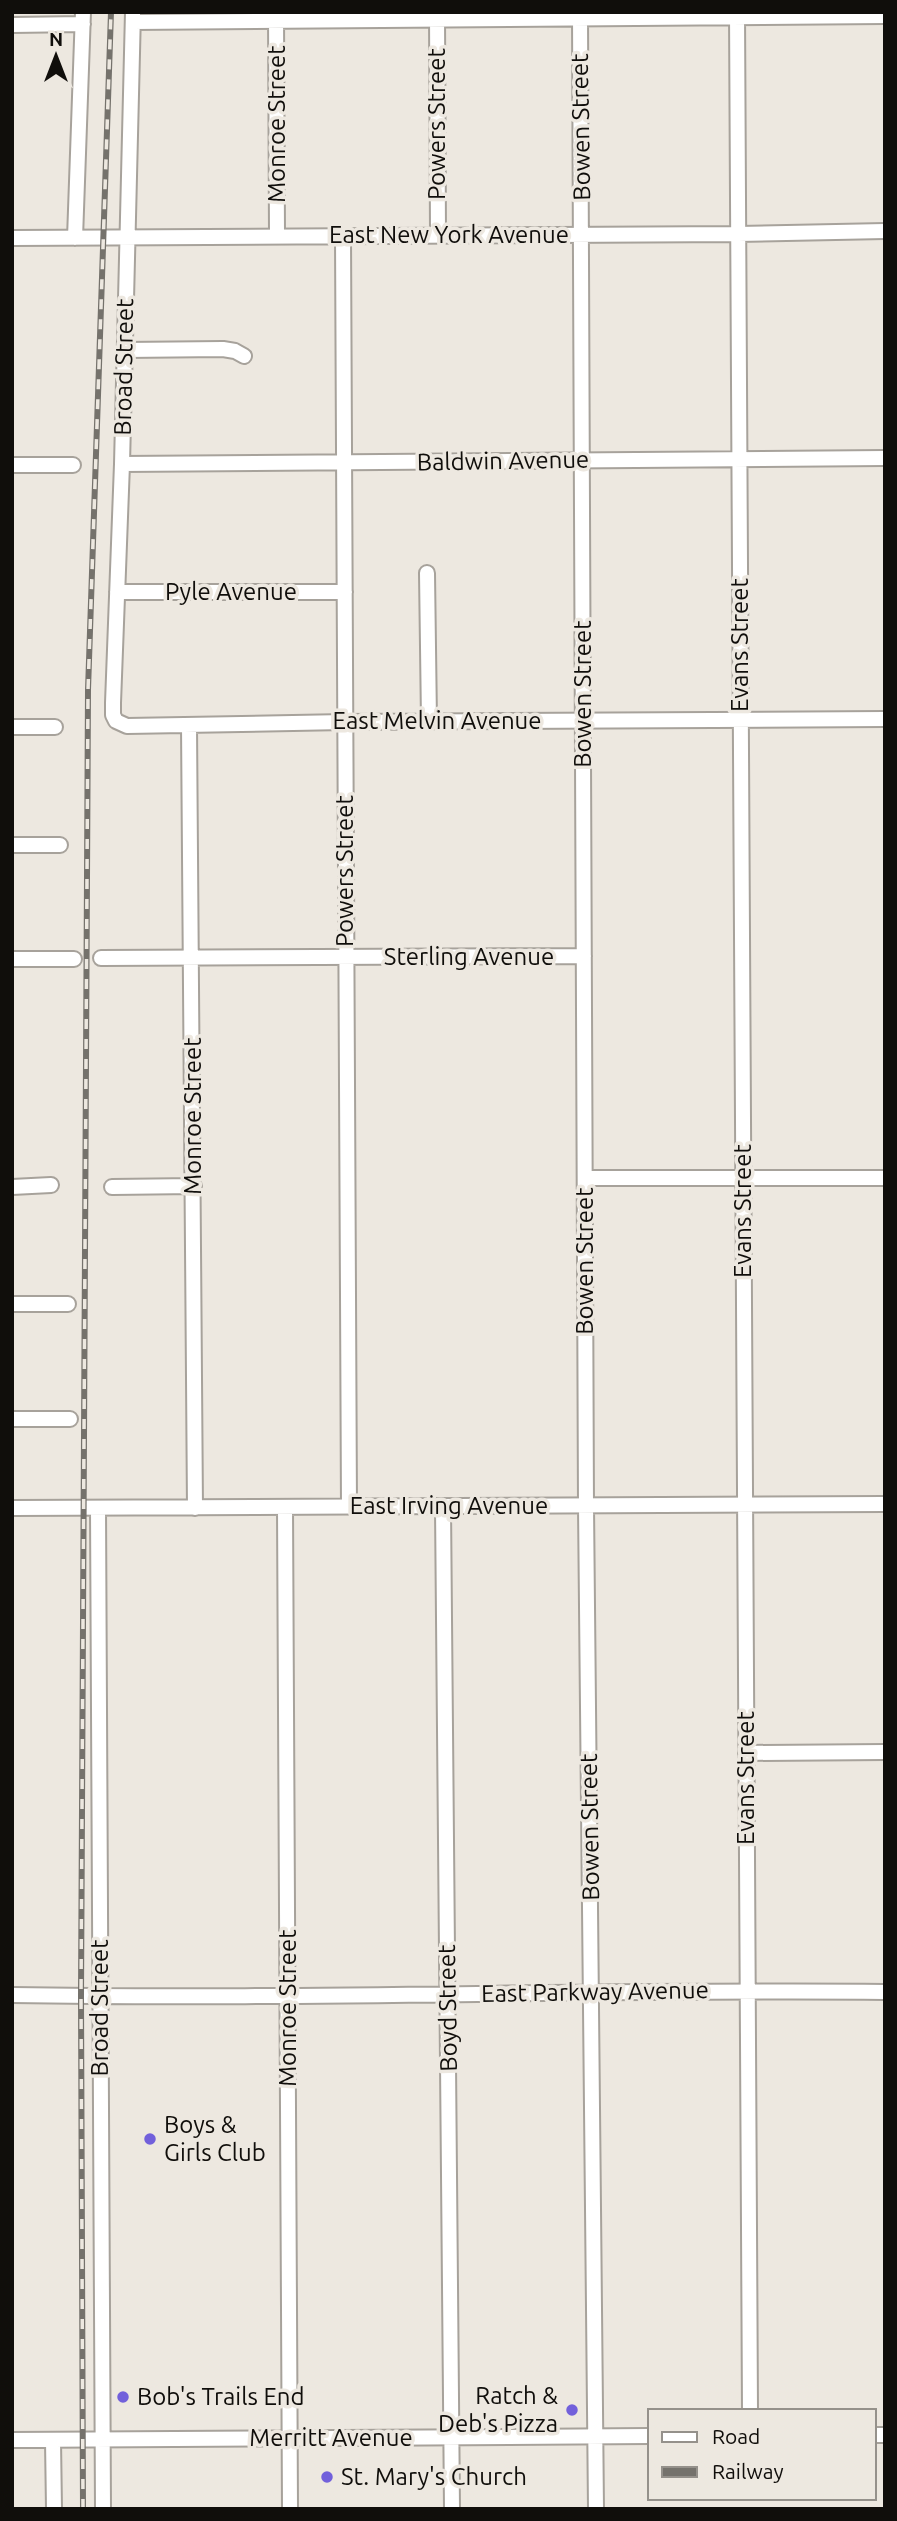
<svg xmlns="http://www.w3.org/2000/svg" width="897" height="2521" font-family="Ubuntu,sans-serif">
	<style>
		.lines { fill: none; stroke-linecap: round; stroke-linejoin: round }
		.minor-casing { stroke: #a7a29b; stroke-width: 18 }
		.minor { stroke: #fff; stroke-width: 14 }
		.rail-casing { stroke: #75726c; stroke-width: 6 }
		.rail { stroke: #ede8e0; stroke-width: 3.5; stroke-dasharray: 10; stroke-linecap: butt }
		.poi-dot { fill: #7260db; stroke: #ede8e0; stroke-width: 2.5 }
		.labels { text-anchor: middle; stroke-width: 7; stroke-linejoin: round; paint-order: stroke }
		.street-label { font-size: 24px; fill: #100e0b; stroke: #ede8e0 }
		.poi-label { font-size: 24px; fill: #100e0b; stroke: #ede8e0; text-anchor: start }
	</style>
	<rect width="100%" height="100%" fill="#ede8e0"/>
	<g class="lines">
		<!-- minor casing -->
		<g class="minor-casing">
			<path id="minor" d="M133,12L122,464L113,703V715L116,721L127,726L345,722L885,719
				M437,12L438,235
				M580,12L586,1506L596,2509
				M737,12L750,2411
				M276,13L277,235
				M133,22L885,16
				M12,25L83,24
				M343,236L349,1507
				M12,238L738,234L885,231
				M75,238L83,12
				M125,350L223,349L235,351L244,356
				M122,464L885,458
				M12,465H73
				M427,573L429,721
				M117,592H345
				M189,725L195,1508
				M12,727H55
				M12,845H60
				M101,958L584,956
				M12,959H74
				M585,1178H885
				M12,1187L51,1185
				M112,1187L194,1186
				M12,1304H68
				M12,1419H70
				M285,1507L290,2509
				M443,1507L452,2509
				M12,1508L885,1504
				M98,1508L103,2509
				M746,1753L885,1752
				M12,1995C303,2000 594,1989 885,1992
				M874,2435H885
				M12,2440L650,2436
				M53,2441L54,2509"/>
		</g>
		<!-- minor -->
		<use href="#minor" class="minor"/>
		<!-- rail casing -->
		<g class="rail-casing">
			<path id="rail" d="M83,2509L81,1996L88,690L111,12"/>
		</g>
		<!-- rail -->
		<use href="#rail" class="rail"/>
	</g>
	<!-- markers -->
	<g class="poi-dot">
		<circle cx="150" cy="2139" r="7"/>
		<circle cx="123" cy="2397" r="7"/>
		<circle cx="572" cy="2410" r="7"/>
		<circle cx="327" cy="2477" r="7"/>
	</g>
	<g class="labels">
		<!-- street labels -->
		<g class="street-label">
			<text transform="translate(277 124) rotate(-90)" y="8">Monroe Street</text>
			<text transform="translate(437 124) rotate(-90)" y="8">Powers Street</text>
			<text transform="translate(581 127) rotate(-91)" y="8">Bowen Street</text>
			<text x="449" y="243">East New York Avenue</text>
			<text transform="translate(124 367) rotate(-89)" y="8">Broad Street</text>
			<text transform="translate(503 461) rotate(-1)" y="8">Baldwin Avenue</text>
			<text x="231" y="600">Pyle Avenue</text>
			<text transform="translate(740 645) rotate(-90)" y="8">Evans Street</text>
			<text transform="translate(583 694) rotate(-90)" y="8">Bowen Street</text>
			<text x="437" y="729">East Melvin Avenue</text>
			<text transform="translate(345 871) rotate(-90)" y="8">Powers Street</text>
			<text x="469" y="965">Sterling Avenue</text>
			<text transform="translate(193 1116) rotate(-90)" y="8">Monroe Street</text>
			<text transform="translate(743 1211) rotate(-90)" y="8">Evans Street</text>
			<text transform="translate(585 1261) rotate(-90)" y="8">Bowen Street</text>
			<text x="449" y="1514">East Irving Avenue</text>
			<text transform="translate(746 1778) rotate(-90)" y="8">Evans Street</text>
			<text transform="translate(590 1827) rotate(-91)" y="8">Bowen Street</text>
			<text transform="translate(595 1992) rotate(-1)" y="8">East Parkway Avenue</text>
			<text transform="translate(100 2008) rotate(-90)" y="8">Broad Street</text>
			<text transform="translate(288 2008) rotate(-90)" y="8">Monroe Street</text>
			<text transform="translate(448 2008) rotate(-91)" y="8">Boyd Street</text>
			<text x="331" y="2446">Merritt Avenue</text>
		</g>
		<!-- poi labels -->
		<g class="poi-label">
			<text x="164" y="2133">Boys &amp;<tspan x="164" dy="28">Girls Club</tspan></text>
			<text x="558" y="2404" text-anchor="end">Ratch &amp;<tspan x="558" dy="28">Deb's Pizza</tspan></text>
			<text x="137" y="2405">Bob's Trails End</text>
			<text x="341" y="2485">St. Mary's Church</text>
		</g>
	</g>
	<!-- border -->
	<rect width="897" height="2521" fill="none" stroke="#100e0b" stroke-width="28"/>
	<!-- legend -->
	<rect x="648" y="2409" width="228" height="91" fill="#ede8e0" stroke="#95918b" stroke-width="2"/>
	<rect x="662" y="2432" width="35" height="10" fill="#ffffff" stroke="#95918b" stroke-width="2"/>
	<text x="712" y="2444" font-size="21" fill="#100e0b">Road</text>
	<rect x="662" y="2467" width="35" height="10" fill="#75726c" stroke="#95918b" stroke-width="2"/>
	<text x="712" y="2479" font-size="21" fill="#100e0b">Railway</text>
	<!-- north arrow -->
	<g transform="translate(56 56)" stroke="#ede8e0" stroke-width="5" paint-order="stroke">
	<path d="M0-5L12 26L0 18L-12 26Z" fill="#100e0b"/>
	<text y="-10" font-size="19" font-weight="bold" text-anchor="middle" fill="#100e0b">N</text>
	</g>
</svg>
